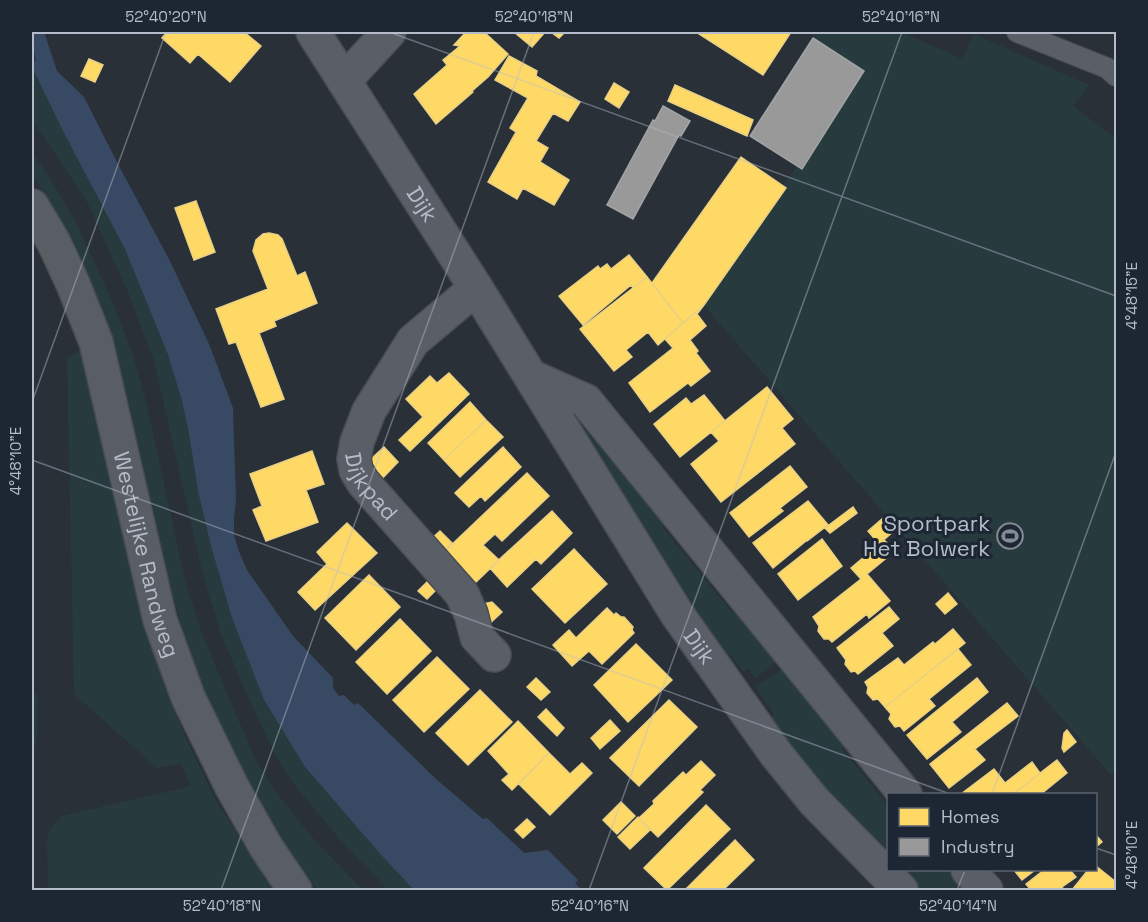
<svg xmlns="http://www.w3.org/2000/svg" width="1148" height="922" font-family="'Space Grotesk',sans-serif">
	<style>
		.green { fill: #273a3e }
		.water { fill: #384963 }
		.homes { fill: #ffd966; stroke: #e8d084; stroke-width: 1.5 }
		.industry { fill: #999; stroke: #a1a4a7; stroke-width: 1.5 }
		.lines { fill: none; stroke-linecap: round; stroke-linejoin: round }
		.lane-casing { stroke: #484c53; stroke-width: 22 }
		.street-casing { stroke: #484c53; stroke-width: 36 }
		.secondary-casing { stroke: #484c53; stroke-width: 36 }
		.lane { stroke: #5a5e66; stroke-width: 20 }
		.street { stroke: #5a5e66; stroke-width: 33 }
		.secondary { stroke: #595d64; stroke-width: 33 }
		.ticks { fill: none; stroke: #b4bcc9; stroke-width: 1.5; stroke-opacity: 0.45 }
		.labels { text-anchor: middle; stroke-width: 6; stroke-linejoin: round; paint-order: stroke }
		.street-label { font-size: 22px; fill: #b4bcc9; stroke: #1d2633 }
		.poi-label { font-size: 22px; fill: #b4bcc9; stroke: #1d2633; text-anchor: end }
		.neatline { fill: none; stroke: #b4bcc9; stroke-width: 2 }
		.ticks-label { font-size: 15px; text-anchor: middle; fill: #b4bcc9 }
	</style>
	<rect width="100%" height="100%" fill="#2a3038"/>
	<!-- green -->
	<path class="green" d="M815,32H854L858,34L859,32H902L962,59L974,34L1089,85L1073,106L1116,139V770L1111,775L701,302L864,71L812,36Z
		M32,46L36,59L35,62L125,249L168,356L182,401L232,618L264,700L305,767L382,856L414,890H388L338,837L296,787L276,757L239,677L220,631L202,571L154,361L128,292L87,202L48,143L32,121Z
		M32,152L51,180L75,220L114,305L133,355L147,405L185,581L202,633L227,694L256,760L276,792L311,836L363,890H317L277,837L243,777L203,689L182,629L170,583L128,400L116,353L97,301L61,224L44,193L32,174Z
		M80,351L101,424L121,519L159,668L184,734L216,801L275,890H48L47,839L50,829L62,816L191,786L181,763L157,768L74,694L67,357Z
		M578,416L660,509L664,529L732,612L752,620L782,658L755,678L749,669L743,671L731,655L726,658L645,535L575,419Z
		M788,665L840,730L843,750L888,806V861L844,813L769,719L774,714L755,687Z
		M32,690L38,695L37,735L32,771Z
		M897,870H952L962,882L953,890H916Z"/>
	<!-- water -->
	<path class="water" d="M32,32H44L57,71L84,97L119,166L170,261L209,344L233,408L236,500L234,518V535L238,549L247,570L293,636L333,678V688L339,696L344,695L354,705L358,703L436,779L483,819L487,818L524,853L548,850L578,880L575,883L582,890H414L382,856L305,767L264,700L232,618L211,546L198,491L189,433L182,401L168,355L125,249L63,131L32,67L36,59L32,46Z"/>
	<!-- homes -->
	<path class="homes" d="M167,32H244L261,46L230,82L198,54L190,63L162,38Z
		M466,32H484L508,54L488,77L472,91L473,92L436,124L414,94L447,65L443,60L460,46L454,45Z
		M514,32H545L532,47Z
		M551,32H565L559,38Z
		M696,32H791L763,75Z
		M509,56L537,71L536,76L580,102L568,121L553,113L536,141L548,148L540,162L569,180L554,205L523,188L517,199L488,182L516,132L510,128L528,98L495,80Z
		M89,59L103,65L95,82L81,76Z
		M614,83L629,92L619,108L605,99Z
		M675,85L753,120L747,136L668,101Z
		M741,157L786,188L704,305L683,323L652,283Z
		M196,201L215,252L194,260L175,208Z
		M269,233L278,235L282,239L297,276L305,272L317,303L274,321L276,326L259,333L284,399L261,407L236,342L229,344L216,309L268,289L253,251L256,240L263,234Z
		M629,255L647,277L633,288L631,285L583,325L559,296L598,266L600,269L607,264L611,269Z
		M647,277L683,323L658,345L648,332L626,350L632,357L614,371L580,329Z
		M704,305L697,314L706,326L690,340L698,351L696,353L710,371L691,386L688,383L650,412L629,383L673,348L665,339Z
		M449,373L469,394L410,451L399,440L423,417L406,399L430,376L437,383Z
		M767,387L793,419L782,428L795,444L721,502L691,464L719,441L711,432Z
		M704,395L725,421L680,457L654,424L686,398L691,404Z
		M470,402L486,420L444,460L428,443Z
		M486,420L503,437L460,477L444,460Z
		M384,447L398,462L377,484L371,471V459Z
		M503,447L521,467L485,501L481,496L469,507L455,493Z
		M312,451L324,484L306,490L318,522L266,541L253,510L262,506L250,474Z
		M790,466L807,487L780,508L783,511L749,537L730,513Z
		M527,473L549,496L502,541L495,534L483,545L499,560L474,584L444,552Z
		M808,501L828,525L807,541H806L773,568L753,543Z
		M853,507L857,513L830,533L825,528Z
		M552,511L572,533L541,564L536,559L507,587L490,568Z
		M883,518L894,531L879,544L868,531Z
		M347,523L377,553L315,610L298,592L327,564L317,552Z
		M440,531L452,543L440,554L428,542Z
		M822,539L842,566L798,600L778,574Z
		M884,540L895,551L867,574L890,601L869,618L867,614L832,642L829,639H824L818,631L819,626L813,617L861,579L851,568Z
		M574,549L607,584L565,623L532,589Z
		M369,575L400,607L356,650L325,618Z
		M431,578L439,587L427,599L418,591Z
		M948,593L957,604L945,614L936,604Z
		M492,602L502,612L486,627L482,604Z
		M889,607L899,619L882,633L893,646L858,674L855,671L851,672L845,664L846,660L837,648Z
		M607,608L614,615L616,613L621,617H624L633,627L632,630L634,633L602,664L589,651L572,666L553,645L569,630L576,638Z
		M400,619L431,651L387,694L356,662Z
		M953,629L965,643L885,707L878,699L873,700L867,693L868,687L865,682L898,658L904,665L933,642L935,644Z
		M636,644L672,680L628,722L594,685Z
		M958,649L971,665L929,699L935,706L904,731L900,726L895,727L889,719L891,714L885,707Z
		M437,657L469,689L424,732L393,700Z
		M536,678L550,692L541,700L527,687Z
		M977,678L988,692L952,722L961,732L927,759L907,735Z
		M480,690L512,722L468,765L436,733Z
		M669,700L697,727L639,786L610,758Z
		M1007,703L1018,716L975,749L985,760L949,788L930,764Z
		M546,709L564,728L557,736L538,717Z
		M610,720L620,731L600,749L591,738Z
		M518,721L549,753L512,790L502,780L509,774L488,751Z
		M1067,730L1076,742L1064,752L1062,748L1064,733Z
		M549,753L570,774L582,763L592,773L550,815L519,784Z
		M1057,760L1067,773L1041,794H1013Z
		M701,761L715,775L700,790L703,792L658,837L639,818L654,804L653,801L683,772L686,775Z
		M1032,762L1040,773L1013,794H961L994,769L1005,783Z
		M621,802L635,816L617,834L603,820Z
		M706,805L730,829L667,890L644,868Z
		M638,817L650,830L630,849L618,837Z
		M527,819L535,827L523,838L515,830Z
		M1096,835L1102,842L1096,847Z
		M735,840L754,860L723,890H685Z
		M1096,866L1116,882V890H1072L1088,870H1096Z
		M1014,870H1035L1022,880Z
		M1044,870H1070L1076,877L1062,887L1064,890H1031L1026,884Z"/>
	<!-- industry -->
	<path class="industry" d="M813,38L864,71L802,169L750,136Z
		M663,106L690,121L681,136L679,135L633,219L607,205L653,120L655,121Z"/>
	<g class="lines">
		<!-- lane casing -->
		<g class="lane-casing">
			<path id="lane" d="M1017,32L1107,68L1116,76"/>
		</g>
		<!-- street casing -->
		<g class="street-casing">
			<g id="street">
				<path id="s1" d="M313,32L476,288L677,614L776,754L814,801L901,890"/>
				<path d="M344,81L389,32"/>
				<path id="s2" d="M476,288L413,341L369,411L357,442L354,459L356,470L363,482L462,594L471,614L477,637L494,655"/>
				<path d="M532,377L586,401L905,794"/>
				<path d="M968,870L986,890"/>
			</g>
		</g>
		<!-- secondary casing -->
		<g class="secondary-casing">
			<g id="secondary">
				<path id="s3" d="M32,206L54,243L73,284L96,342L160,620L188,697L232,787L266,847L295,890"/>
			</g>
		</g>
		<!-- lane -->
		<use href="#lane" class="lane"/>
		<!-- street -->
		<use href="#street" class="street"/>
		<!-- secondary -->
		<use href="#secondary" class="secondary"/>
	</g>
	<!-- ticks -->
	<path class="ticks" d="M389,32L1116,296M32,402L166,32M32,460L950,794M992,794L1116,452M1096,848L1116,855M221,890L534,32M589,890L902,32M957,890L965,870"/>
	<!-- icons -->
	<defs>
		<g id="stadium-ring" transform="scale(1.35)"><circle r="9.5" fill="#1d2633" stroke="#848b96" stroke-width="1.5"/><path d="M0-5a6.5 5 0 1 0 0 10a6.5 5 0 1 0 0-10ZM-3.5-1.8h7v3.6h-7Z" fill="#848b96"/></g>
	</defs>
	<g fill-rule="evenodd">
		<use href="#stadium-ring" x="1010" y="536"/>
	</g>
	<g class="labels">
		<!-- street labels -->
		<g class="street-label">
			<text dy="8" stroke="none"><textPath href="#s1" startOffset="204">Dijk</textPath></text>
			<text dy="8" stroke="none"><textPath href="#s2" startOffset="248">Dijkpad</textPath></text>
			<text dy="8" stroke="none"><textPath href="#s3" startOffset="369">Westelijke Randweg</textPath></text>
			<text dy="8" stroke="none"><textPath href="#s1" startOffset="726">Dijk</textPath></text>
		</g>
		<!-- poi labels -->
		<g class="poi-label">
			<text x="990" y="531">Sportpark<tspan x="990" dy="25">Het Bolwerk</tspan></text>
		</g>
	</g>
	<!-- border -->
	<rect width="1148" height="922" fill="none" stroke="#1d2633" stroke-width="66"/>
	<!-- legend -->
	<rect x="887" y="793" width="210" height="78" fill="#1d2633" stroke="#59626f" stroke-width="1.5"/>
	<rect x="899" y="808" width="30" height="18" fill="#ffd966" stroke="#59626f" stroke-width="1.5"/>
	<text x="941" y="823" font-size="18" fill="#b4bcc9">Homes</text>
	<rect x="899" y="838" width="30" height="18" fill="#999999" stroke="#59626f" stroke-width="1.5"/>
	<text x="941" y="853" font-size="18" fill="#b4bcc9">Industry</text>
	<rect x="33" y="33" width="1082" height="856" class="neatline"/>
	<g class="ticks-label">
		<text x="166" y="22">52°40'20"N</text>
		<text x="534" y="22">52°40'18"N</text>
		<text x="901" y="22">52°40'16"N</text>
		<text transform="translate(1132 296) rotate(-90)" y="5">4°48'15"E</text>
		<text transform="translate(16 461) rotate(-90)" y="5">4°48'10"E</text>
		<text transform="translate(1132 855) rotate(-90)" y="5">4°48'10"E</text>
		<text x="222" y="911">52°40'18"N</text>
		<text x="590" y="911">52°40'16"N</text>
		<text x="958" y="911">52°40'14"N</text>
	</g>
</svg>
